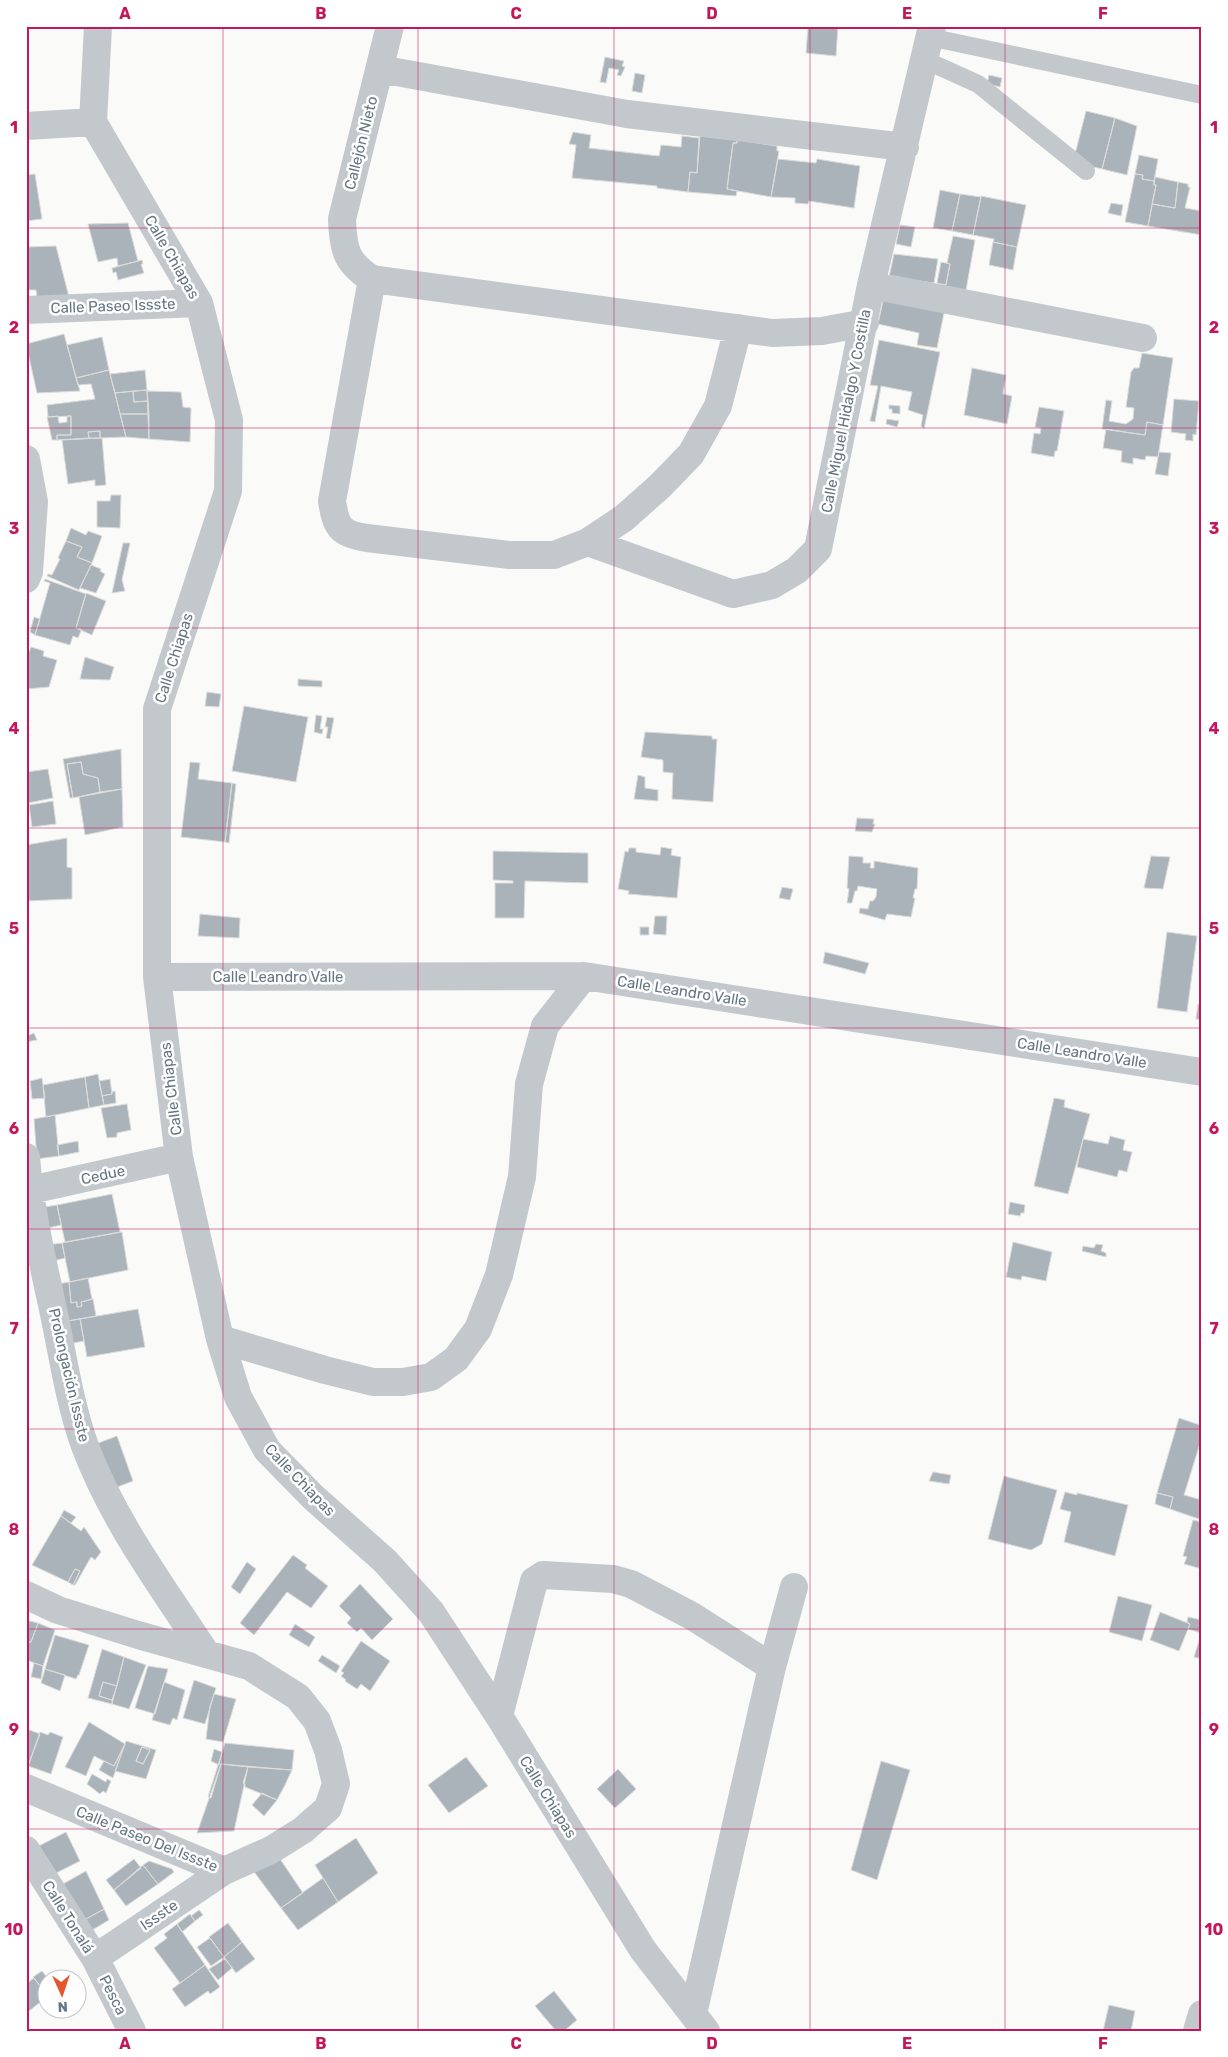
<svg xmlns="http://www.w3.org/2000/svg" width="1228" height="2057" font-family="Rubik,sans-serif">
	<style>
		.building { fill: #aab3b9; stroke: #dcdcda; fill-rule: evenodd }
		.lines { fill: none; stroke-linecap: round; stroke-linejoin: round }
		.service { stroke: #c3c8cc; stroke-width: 18 }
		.minor { stroke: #c3c8cc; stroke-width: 28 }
		.grid { fill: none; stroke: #c2185b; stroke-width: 1; stroke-opacity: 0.55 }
		.labels { text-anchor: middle; stroke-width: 5; stroke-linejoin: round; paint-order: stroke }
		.street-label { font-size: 15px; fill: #657683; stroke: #fff }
		.neatline { fill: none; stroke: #c2185b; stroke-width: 2 }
		.grid-label { font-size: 16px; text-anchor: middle; font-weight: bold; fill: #c2185b }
	</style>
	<rect width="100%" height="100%" fill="#fafaf8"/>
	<!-- building -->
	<path class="building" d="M808,26H838L836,56L806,53Z
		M605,57L624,61L622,66L625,67L621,76L617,75L619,70L609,68L606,83L600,82Z
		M635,73L645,75L642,93L632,91Z
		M989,75L1002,78L1000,87L987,84Z
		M1086,111L1115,118L1102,169L1073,162Z
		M1115,118L1137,126L1127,175L1102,169Z
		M573,132L591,135L589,148L659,156L661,145L681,147L682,136L699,138L697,173L690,172L688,192L657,188V186L572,178L576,145L569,144Z
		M700,136L737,140V143H733L727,189L737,191L736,196L688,192L690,172L697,173Z
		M737,140L777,146V151H779L771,197L727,189L733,143H737Z
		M1139,155L1158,159L1154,181L1142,179L1143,175L1135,174Z
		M778,159L816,163L817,159L860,166L854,208L809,201L808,204L795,203V198L771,197Z
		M35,174L42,219L26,221V175Z
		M1135,174L1143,175L1142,179L1154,181V185H1156L1148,226L1125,222Z
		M1155,177L1178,182L1175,208L1152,204L1156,185H1154Z
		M1178,182L1188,184V187H1190L1185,208L1202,211V235L1148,226L1152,204L1175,208Z
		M940,190L960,194L952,231L933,228Z
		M960,194L981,197L973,235L952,231Z
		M981,196L1026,205L1017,247L993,242L994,239L973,235Z
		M1111,203L1123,205L1121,216L1108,213Z
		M128,223L138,261L118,266L117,258L98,262L88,224Z
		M900,225L915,227L911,247L896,244Z
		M953,236L975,240L966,290L943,286L946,285L950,264L947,263Z
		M993,242L1017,247L1013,270L989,265Z
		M56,246L69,297L37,298L36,290H26V247Z
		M894,254L938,259L934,283L889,277Z
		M142,260L143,264H141L144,273L118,280L116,272L113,273L112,268Z
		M941,262L950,264L946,285L937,283Z
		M884,296L945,308L937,348L917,345L919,333L878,324Z
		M64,334L80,391L37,393L26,344Z
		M102,337L109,370L76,378L67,345Z
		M879,340L940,352L924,429L921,426L923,415L908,410L912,392L881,386L875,422L870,421L878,386L870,385Z
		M1142,353L1173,358L1163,425L1147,422L1145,435L1102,429L1106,400L1112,401L1109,421L1126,424L1133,419L1134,408L1126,407L1131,372L1134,368H1139Z
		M972,368L1006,375L1003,394L1012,396L1007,424L964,415Z
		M109,370L126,437L100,438V431L88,432L89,438L57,440V435H71V416L48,417L47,405L95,399L91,384L78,385L76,378Z
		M145,370L147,390L115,393L110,374Z
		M147,390L148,401L134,402L133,391Z
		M133,391L134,402L148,401L149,414H120L115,393Z
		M147,391L181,392L183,407L191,408L190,442L149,439Z
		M1174,399L1199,401L1196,435L1193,434V441L1185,440L1186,434L1171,432Z
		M889,405L900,406V414L892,413V409H889Z
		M1039,407L1064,411L1057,451H1055L1054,457L1031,453L1034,433L1040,434L1041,428L1035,427Z
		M120,414H149V439L126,437Z
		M58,416L59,423L67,422V416H71V435H57V440H52L47,417Z
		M887,419L899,421L897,427L886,424Z
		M1147,422L1163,425L1158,457L1146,456L1145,460L1133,458V464L1121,462L1122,451L1103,448L1106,429L1145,435Z
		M100,431V438H89L88,432Z
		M102,438L106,485L95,486V480L68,484L62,440Z
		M1159,452L1171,453L1168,476L1155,474Z
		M111,495H121L120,528L97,527V501H110Z
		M71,528L86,535L88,531L102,536L92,563L77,557L82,547L66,541Z
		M66,541L82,547L77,557L92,563L79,590L47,576L48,574L52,575L60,559L58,558Z
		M123,543H130L122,580L125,591L112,593Z
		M91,565L101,569L100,571L105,574L96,593L80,588Z
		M45,579L86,594L76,628L81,629V631L78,638L73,636L70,645L35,635L50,583L44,581Z
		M86,593L106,601L92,635L76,628Z
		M34,617L40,619L35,635L30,632Z
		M31,647L44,651L43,656L57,660L49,687L26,689V652H29Z
		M85,657L114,667L110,680L80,679Z
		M298,679L322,681V687L298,686Z
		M207,692L221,694L219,707L205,706Z
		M244,706L308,717L296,782L232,771Z
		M316,715L322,716L320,729H323L322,734L314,732Z
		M327,717L334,718L330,739L326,738L328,727H325Z
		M645,732L712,736V739H717L713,802L672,799L673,773L663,772V760L641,757Z
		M121,749L122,789L100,792L98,778L83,774L81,762L67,764L73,798H70L63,759Z
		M81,762L83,774L98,778L100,792L73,798L67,764Z
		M190,762L200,763L198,779L232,783L225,842L181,837Z
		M48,769L53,798L28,803L26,772Z
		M638,775L645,777V788L658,790V801L634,799Z
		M232,783L236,784L229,843L225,842Z
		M122,789L123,827L85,835L79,797Z
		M53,801L56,824L32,827L29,805Z
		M857,818L874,819L873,824H875L872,832L855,831Z
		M67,838V867L72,868V899L26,901V845Z
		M661,847L672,849L671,855L681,857L677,898L628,894L629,891L618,889L625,851L628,852L629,848H636V852L660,855Z
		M493,851L588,853V883L525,881L524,918H495V883H513V881L493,880Z
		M849,856L863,857V863H871L870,868H874V861L918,868L917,889H915L913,898H915L911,917L887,914L885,920L859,913L860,908L868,909L870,901H873L876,897L877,889L858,886L857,891H855L852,903H847L849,889L847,888Z
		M1151,856L1170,857L1163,889L1144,888Z
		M782,887L793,889L790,900L779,898Z
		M200,914L240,918L239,938L198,936Z
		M655,916H667L666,935L653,934Z
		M640,927H649V935H640Z
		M1167,932L1197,936L1187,1012L1157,1008Z
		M825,952L869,963L865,974L823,963Z
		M1198,1004H1202V1020L1196,1019Z
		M34,1033L37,1040L26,1042L27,1036Z
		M98,1074L104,1105L89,1108L85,1077Z
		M85,1077L89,1108L46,1117L43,1085Z
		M42,1078L45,1098L32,1099L30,1081Z
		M110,1079L112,1094L102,1096L99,1081Z
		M115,1091L116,1103L104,1105L102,1096L112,1094V1092Z
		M1054,1098L1065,1100L1064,1107L1090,1114L1068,1194L1034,1186Z
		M127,1104L131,1130L117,1133V1137L107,1138L101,1108Z
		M55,1115L59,1156L37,1159L34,1119Z
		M1110,1136L1125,1140L1123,1150L1132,1152L1127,1172L1119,1170L1117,1177L1077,1167L1083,1139L1108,1144Z
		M78,1141L79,1152L59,1156L57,1145Z
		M112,1194L120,1232L65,1242L57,1205Z
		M1010,1202L1025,1205L1024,1213H1021L1020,1216L1008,1214Z
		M57,1205L61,1225L43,1229L39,1208Z
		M122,1232L128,1270L70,1282L62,1243Z
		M1013,1242L1052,1252L1046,1281L1022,1276L1021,1280L1006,1277Z
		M62,1243L65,1258L49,1262L47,1245Z
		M1096,1244L1103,1245L1101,1251L1106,1253V1257L1082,1251L1083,1246L1094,1248Z
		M88,1278L92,1299L81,1302L82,1306L77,1307V1302L71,1303L69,1282Z
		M69,1282L71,1303L77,1302V1307L82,1306L81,1302L93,1299L96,1316L62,1322L58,1284Z
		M138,1309L145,1347L87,1357L80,1319Z
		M80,1319L84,1341L68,1344L62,1322Z
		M1179,1418L1200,1425L1202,1422V1437L1184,1495L1202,1500L1199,1519L1170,1509L1173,1497L1157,1493Z
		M117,1436L133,1481L112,1489L93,1445Z
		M933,1472L951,1475L949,1484L929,1481Z
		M1004,1476L1057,1490L1042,1544L1031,1550L988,1539Z
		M1065,1492L1077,1495V1493L1128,1505L1115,1556L1064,1542L1071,1512L1060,1509Z
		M1157,1493L1173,1497L1170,1509L1155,1504Z
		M64,1510L76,1517L71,1523L61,1516Z
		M61,1516L81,1531L84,1527L101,1552L95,1560L91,1557L75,1585H73L80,1571L75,1569L68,1582L32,1565Z
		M1193,1520L1202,1522V1569L1184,1564L1187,1557L1183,1556Z
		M293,1555L307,1565L305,1568L328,1586L311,1608L287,1592L254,1635L240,1623Z
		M247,1562L256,1569L240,1594L231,1587Z
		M75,1569L80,1571L73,1585L68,1582Z
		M360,1584L393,1619L372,1640L361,1628L357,1632L347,1623L351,1618L339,1606Z
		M1118,1596L1152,1605L1142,1641L1109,1632Z
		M1160,1612L1190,1624L1179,1651L1150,1640Z
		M1188,1617L1202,1620L1201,1633L1188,1629L1190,1624L1187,1622Z
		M26,1620L38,1623L31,1642L26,1641Z
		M38,1623L55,1630L43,1666L26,1660V1641L31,1642Z
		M295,1624L315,1637L309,1647L289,1635Z
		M1202,1631V1659L1194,1657Z
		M55,1635L89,1645L79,1675H78L76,1679L45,1669Z
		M361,1641L390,1661L370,1691L361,1684L357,1689L345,1681L346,1680L341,1676L344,1673L341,1671Z
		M102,1649L124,1657L117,1686L103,1682L99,1696L112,1700V1704L88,1698Z
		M322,1655L340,1666L336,1673L318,1661Z
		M124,1657L146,1665L129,1709L112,1704Z
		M34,1663L43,1666L41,1679L31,1677Z
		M148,1666L168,1669L155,1714L135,1708Z
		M45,1669L65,1675L60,1691L41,1683Z
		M194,1680L216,1688L205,1724L183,1718Z
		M103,1682L117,1686L112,1700L99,1696Z
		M164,1682L185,1690L177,1720L173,1718L170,1725L152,1720Z
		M214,1694L236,1699L223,1742L206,1739L210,1706Z
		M89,1722L125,1744L114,1766L94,1756L86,1776L65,1767Z
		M27,1729L40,1734L27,1769H26Z
		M40,1732L48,1735L50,1732L63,1737L51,1774L28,1766Z
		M126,1741L156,1750L146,1779L115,1771ZM142,1747L150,1750L143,1764L136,1761Z
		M225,1743L294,1750L292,1770L221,1764L211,1798L208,1797Z
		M125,1744L113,1778L99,1770L104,1761L114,1766Z
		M142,1747L150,1750L143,1764L136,1761Z
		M214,1749L222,1752L219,1765L211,1761Z
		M466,1757L488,1786L449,1813L428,1785Z
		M881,1761L910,1770L877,1880L851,1870Z
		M221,1764L248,1767L234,1831L197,1833Z
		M248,1767L292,1770L285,1785L277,1800L245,1787V1784L243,1783Z
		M618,1769L636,1789L615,1808L597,1789Z
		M92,1774L106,1782L107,1779L111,1781L106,1793L103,1791L100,1794L87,1784Z
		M262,1793L277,1800L264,1816L252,1805Z
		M66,1832L80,1861L44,1879L29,1851Z
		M356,1838L378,1873L338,1902L315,1865Z
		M276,1853L303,1893L281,1908L252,1869Z
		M134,1859L141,1868L114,1890L106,1880Z
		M149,1861L172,1869L174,1872L158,1884L143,1865Z
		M143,1865L158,1884L126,1906L114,1890Z
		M86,1871L104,1909L72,1927L54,1889Z
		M323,1878L338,1902L298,1930L281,1908Z
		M104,1909L109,1920L77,1939L72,1927Z
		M199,1910L203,1915L195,1921L191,1916Z
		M190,1914L195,1921L182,1932L177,1924Z
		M228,1923L242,1942L224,1957L209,1937Z
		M177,1924L205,1965L180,1983L154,1948L167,1938L164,1934Z
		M210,1938L224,1957L211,1966L197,1947Z
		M242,1942L255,1959L236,1973L224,1957Z
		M225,1959L232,1968L218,1980L209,1969Z
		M205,1965L220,1987L210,1994L208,1991L185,2007L172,1989Z
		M42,1971L49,1980L48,1982L40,1986L33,1977Z
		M34,1978L40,1986L47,1983L48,1996L29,2011L26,2004V1984Z
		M554,1991L577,2020L564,2031H556L535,2006Z
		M1109,2005L1135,2011L1131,2031H1103Z"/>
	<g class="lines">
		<!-- service -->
		<path class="service" d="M929,37L1202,95
			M925,60L978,84L1086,171"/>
		<!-- minor -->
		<path class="minor" d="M98,26L93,122L199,303L229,420L228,491L157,709V977L179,1157L220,1339L238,1397L267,1450L313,1497L385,1561L431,1612L499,1716L643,1950L706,2031
			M390,26L342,219C343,249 346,263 372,279L772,333L822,331L865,323
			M380,69L627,114L905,147
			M26,126L93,122
			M372,279L332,501C336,527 340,534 367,538L510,555H554L588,542L624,518L660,486L691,454L718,406L738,328
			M871,285L1143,338
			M26,310L199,303
			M26,459L34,502L29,572L26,579
			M588,542L733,594L772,585L797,570L818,549L871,285L932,26
			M157,977L584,976L1202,1072
			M26,1157C30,1210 43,1262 54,1314C63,1357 70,1405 85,1446C113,1521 162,1586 205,1652
			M26,1191L179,1157
			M220,1339L325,1370L373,1382H403L431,1377L456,1359L478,1329L499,1275L522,1177L529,1084L545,1026L584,976
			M26,1595L58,1610L138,1635L249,1666L298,1697L317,1721L328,1750L336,1784L328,1808L303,1830L271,1850L224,1871L95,1958
			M499,1716L534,1581L543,1575L613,1579L631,1584L692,1616L772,1667
			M26,1788L224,1871
			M26,1850L95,1958L132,2031
			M693,2014L772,1667L794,1587
			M1197,2031L1202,2014"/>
	</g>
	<!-- grid -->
	<path class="grid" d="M223,26V2031M418,26V2031M614,26V2031M810,26V2031M1005,26V2031M26,228H1202M26,428H1202M26,628H1202M26,828H1202M26,1028H1202M26,1229H1202M26,1429H1202M26,1629H1202M26,1829H1202"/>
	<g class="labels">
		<!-- street labels -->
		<g class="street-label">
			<text transform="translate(361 143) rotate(-76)" y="5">Callejón Nieto</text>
			<text transform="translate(172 257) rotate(60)" y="5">Calle Chiapas</text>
			<text transform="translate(113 306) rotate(-2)" y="5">Calle Paseo Issste</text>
			<text transform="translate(846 411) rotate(-79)" y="5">Calle Miguel Hidalgo Y Costilla</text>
			<text transform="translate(174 658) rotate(-72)" y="5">Calle Chiapas</text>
			<text x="278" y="982">Calle Leandro Valle</text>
			<text transform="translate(682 991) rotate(9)" y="5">Calle Leandro Valle</text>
			<text transform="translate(1082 1053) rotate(9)" y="5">Calle Leandro Valle</text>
			<text transform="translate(171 1089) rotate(-97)" y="5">Calle Chiapas</text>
			<text transform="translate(103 1175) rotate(-12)" y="5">Cedue</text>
			<text transform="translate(69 1375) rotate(77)" y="5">Prolongación Issste</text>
			<text transform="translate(300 1480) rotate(46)" y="5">Calle Chiapas</text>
			<text transform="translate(548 1797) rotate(58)" y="5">Calle Chiapas</text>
			<text transform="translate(147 1839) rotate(22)" y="5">Calle Paseo Del Issste</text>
			<text transform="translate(159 1915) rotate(-34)" y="5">Issste</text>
			<text transform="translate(68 1917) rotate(58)" y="5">Calle Tonalá</text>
			<text transform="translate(113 1995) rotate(63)" y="5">Pesca</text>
		</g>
	</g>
	<!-- border -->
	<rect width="1228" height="2057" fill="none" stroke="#ffffff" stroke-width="55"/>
	<!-- north arrow -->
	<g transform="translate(62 1994) rotate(177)"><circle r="24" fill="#ffffff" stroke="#c1c8cd"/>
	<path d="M0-4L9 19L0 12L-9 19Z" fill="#e4572e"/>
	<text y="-8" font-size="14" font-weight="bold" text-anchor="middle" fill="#657683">N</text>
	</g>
	<rect x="28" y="28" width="1172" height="2002" class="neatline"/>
	<g class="grid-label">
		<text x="125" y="19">A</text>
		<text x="321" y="19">B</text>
		<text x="516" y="19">C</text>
		<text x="712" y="19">D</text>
		<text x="907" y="19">E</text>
		<text x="1103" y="19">F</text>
		<text x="14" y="133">1</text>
		<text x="1214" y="133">1</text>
		<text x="14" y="333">2</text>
		<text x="1214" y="333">2</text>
		<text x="14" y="534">3</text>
		<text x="1214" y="534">3</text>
		<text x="14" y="734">4</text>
		<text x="1214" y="734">4</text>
		<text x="14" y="934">5</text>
		<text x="1214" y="934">5</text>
		<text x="14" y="1134">6</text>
		<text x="1214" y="1134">6</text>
		<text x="14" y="1334">7</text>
		<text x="1214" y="1334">7</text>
		<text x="14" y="1535">8</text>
		<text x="1214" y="1535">8</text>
		<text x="14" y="1735">9</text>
		<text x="1214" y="1735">9</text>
		<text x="14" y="1935">10</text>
		<text x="1214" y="1935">10</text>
		<text x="125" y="2049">A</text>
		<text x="321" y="2049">B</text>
		<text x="516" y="2049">C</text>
		<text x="712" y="2049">D</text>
		<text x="907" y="2049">E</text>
		<text x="1103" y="2049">F</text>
	</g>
</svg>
